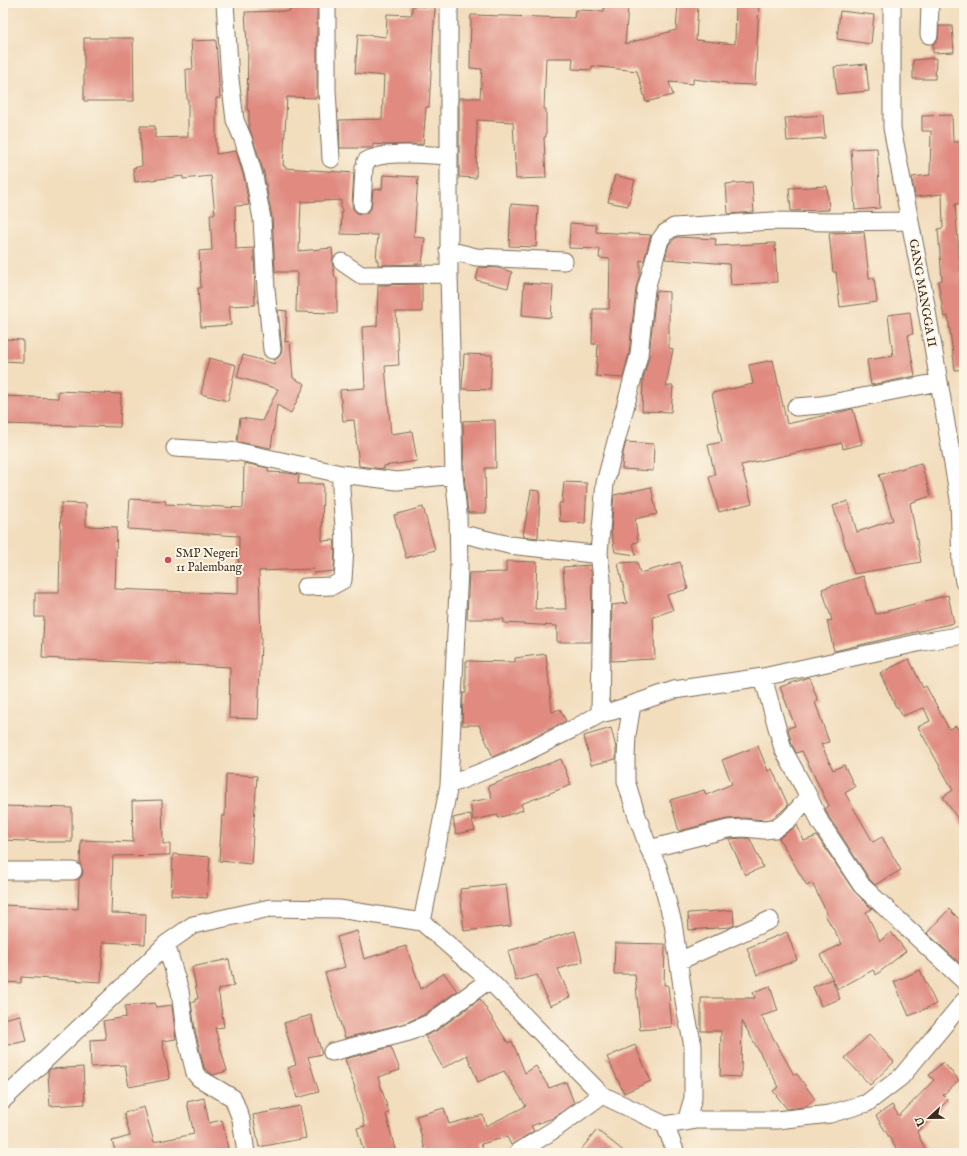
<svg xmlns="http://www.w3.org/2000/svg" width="967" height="1156" font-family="'IM FELL English',serif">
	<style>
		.building { fill: #e08a80 }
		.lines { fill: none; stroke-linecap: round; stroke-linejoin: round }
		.minor-casing { stroke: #7b6956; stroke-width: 19 }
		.minor { stroke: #fff; stroke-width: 17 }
		.poi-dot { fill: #d1495b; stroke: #fcf5e5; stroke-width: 1.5 }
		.labels { text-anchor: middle; stroke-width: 4; stroke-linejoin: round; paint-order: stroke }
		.street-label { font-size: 12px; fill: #3b2a1e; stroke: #fcf5e5 }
		.poi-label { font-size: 12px; fill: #3b2a1e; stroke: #fcf5e5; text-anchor: start }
	</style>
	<rect width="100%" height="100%" fill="#fcf5e5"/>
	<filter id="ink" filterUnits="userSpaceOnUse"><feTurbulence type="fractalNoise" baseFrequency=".025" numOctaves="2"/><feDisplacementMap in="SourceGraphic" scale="8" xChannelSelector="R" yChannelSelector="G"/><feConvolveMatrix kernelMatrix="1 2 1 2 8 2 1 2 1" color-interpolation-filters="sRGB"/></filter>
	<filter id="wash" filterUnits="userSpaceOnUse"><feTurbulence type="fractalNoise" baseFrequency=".012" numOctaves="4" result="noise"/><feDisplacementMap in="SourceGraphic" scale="16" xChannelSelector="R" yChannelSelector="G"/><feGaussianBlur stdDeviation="0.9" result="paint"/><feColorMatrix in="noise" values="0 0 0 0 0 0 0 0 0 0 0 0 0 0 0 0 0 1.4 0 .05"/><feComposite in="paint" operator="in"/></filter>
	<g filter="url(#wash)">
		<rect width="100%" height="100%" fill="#f2ddbd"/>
		<g id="blocks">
			<!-- building -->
			<path class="building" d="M678,3H698L696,40L735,44L736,3L759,4L755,85L727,84V83L693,79V84L669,82L673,95L646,102L637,71L592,66V70L572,69L573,58H546L544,109H546V137H544L546,178L516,179L513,122L477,120L476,178L459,177V98H480L482,69L470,68L471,15L574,18L575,10L604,11V5L628,7L625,44L676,30Z
				M290,4H317V98L287,97L283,166H285V168L354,173L352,204L353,209L357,213L361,214L367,213L371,209L373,190L382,189L383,175L418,177L414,237L425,238L422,264L378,265V260H376L378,235L341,234L342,209H341V200L301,202L299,251L332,248L333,258L332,262L335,278H337V313L296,312L297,272H275L272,217L264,173L249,127V110H247L248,45H247L245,12L290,11Z
				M412,6L435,7L429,107H426L423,144L388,145L373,144V147L371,148H340L339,120L382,119L384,76L355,73L358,34L386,37L387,14L412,15Z
				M840,11L874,15L871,44L837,39Z
				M939,26H952L954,52L933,53V44L938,40Z
				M84,38H133L134,101H84Z
				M216,40L220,98H216V154L236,151L244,178L249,205L235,206L236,249L254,248L255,305L229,306L231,325L201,327L198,288H201L199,251L212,250L210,214H215L211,176L183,179V176L135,182L133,168L142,166L140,126H155V138L188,137V99H187L186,69H193L191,41Z
				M936,58L935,79H913V60Z
				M866,64L869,91L837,94L834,67Z
				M823,115L825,138L787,141L785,118Z
				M952,115L953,142H964V204H955L961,277H964V369L955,370L948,316L944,317L938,281L942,280L938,229L943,228L942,194L915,197L912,177L930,175L931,131H922V116Z
				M877,148L880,208L855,210L851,149Z
				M615,175L635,180L628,206L608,202Z
				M752,182L754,212L728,214L726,184Z
				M827,186L829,210L791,211L789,188Z
				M511,204L538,206L536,247L509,246Z
				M570,223L596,225V232L651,235L644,261L640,260V273L636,288L629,353L623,378L596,376L598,344H592L593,309H609L610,259L599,258L600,249L569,248Z
				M864,232L869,278H874L877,302L840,307L836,272H833L829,233Z
				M677,237L716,239L715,246L775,243L777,282L731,285L729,264L665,259L669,244Z
				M479,267L498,268L512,272L508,288L476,280Z
				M524,283L553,285L551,318L522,315Z
				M422,284V312H396L399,365L385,366L391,434L412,431L417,461L384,466V469L359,466L354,420L343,421L340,390L365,388L362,327L377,326L378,285Z
				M656,291L669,292V348L673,349L666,386H673L671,412L642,411L643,379L649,356Z
				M278,310L287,311L285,342L290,341L293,378L305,384L291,413L277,405L271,448L237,442L240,418L262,421L278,389L237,377L243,355L275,364L274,360L278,358L281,354L282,349Z
				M910,312L913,334L908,335L915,376L871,385L867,360L893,356L888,315Z
				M3,339L23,340V362L3,361Z
				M464,354L492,355L490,390L462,389Z
				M209,358L236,365L228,401L201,394Z
				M773,360L787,424L853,409L862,444L843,449L842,443L741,465L752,503L719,512L709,477L715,475L708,445L722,442L712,393L753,384L749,365Z
				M58,391L121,394L120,427L3,424V396L58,398Z
				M495,420L496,468H485L486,513H468L464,474L463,421Z
				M626,442L654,444L653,471L622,469L623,453Z
				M244,463L268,468V472L288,473L299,475L298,484H323L322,541L334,540L335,546L334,571L314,573L313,569L259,571L261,642L258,719L229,718L230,667L42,658L44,617H35V593H59L61,503L86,504V526L117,527L115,589L238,594L239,536L128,529L130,499L166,501L165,504L243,508Z
				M921,463L931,496L910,503L921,562L854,574L833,506L848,501L857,532L893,520L879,475Z
				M564,482L587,483L585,523L560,521L559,503H562Z
				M651,487L657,514L635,519L638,542L633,543L636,555L615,552L611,531L614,495Z
				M531,490L540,491L538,538L523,536Z
				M423,507L435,550L406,558L394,515Z
				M506,561L537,562L535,609H566L563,567L590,565L592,580L591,642H557V626L504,623V619H467L469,573L506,572Z
				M637,562L640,573L680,562L688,589L667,595L673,610L653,617L655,659L611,661L612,605L627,603L618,563Z
				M863,576L876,614L948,595L954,623L834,651L827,621L832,620L822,589Z
				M546,654L552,712L560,709L566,721L493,757L479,725H462L463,693H466V661L515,662V658Z
				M909,659L923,688L926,686L949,729L956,726L964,740V828L943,797L953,790L918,727L930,721L924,708L902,716L898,707H896L880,673Z
				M809,677L818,701L815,702L829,742L821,744L833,770L844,765L855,787L845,793L873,842L882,837L901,870L875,885L870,880L829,817L825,809L829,806L802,751L796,753L792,745L788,728L795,726L780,687Z
				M611,728L616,748V759L591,765L584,736Z
				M758,746L768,771L772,769L788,805L781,812L771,819L764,820L744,818L727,819L679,831L670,800L704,790L706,795L732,784L722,760Z
				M561,759L571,785L521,804L523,810L498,818V815L473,820L470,802L492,798L488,786Z
				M226,774L257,776L251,864L219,861L222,816H225Z
				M162,800L163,844H170V855L113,856L111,913L146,914L145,944L103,942L101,982L21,977V983L3,982V905L78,909L79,879L82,876L83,871L80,864L81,840L133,842L132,801Z
				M3,806L72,808V842H44L3,840Z
				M470,814L475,830L456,834L453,818Z
				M797,825L804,841L817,836L854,891L872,909L866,912L880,941L891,932L906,951L876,975L873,970L838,989L820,955L842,944L825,915L827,913L812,883L807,886L779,838Z
				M744,838L750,839L763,867L745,875L729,839Z
				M173,854L210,857L207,898L171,895Z
				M506,884L511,926L464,931L460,889Z
				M949,909L964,924V967L927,933Z
				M733,910L734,925L730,927L689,930L688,913Z
				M357,931L364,959L406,946L421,989L444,973L457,991L425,1014L406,1023L345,1038L325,973L345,967L337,937Z
				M575,931L583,962L558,969L570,997L550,1006L537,975L516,981L508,951Z
				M787,932L797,960L757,975L747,948Z
				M615,943L665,944L664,985H668L672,1027L640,1030L635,974H614Z
				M229,959L234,986L218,989L224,1027L215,1028L227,1071L213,1075L204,1068L195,1030L191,1002H195V999H198L192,967Z
				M920,970L936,1004L909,1016L894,982Z
				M832,979L840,999L821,1006L813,987Z
				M770,986L778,1011L761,1016L794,1075L797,1074L815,1099L805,1107L787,1109L773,1091L779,1087L742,1021L741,1077L720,1076L721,1031H701V998H755L753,992Z
				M480,999L508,1043L512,1041L525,1073L536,1066L549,1088L566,1082L574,1103L553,1118L531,1126L534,1131L511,1145L507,1137L481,1144L484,1153H426L416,1116L444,1108L449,1124L483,1115L486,1126L526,1106L504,1071L478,1082L467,1055L443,1068L425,1036L436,1031Z
				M155,1003L156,1007L172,1005L176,1039L162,1041L170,1079L129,1087L125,1065L91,1067L90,1040L106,1039L103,1021L126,1017L125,1006Z
				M20,1015L26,1041L3,1046V1019Z
				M311,1015L322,1054L308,1057L319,1092L297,1098L288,1068L296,1065L284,1023Z
				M869,1035L894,1062L870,1085L845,1058Z
				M635,1045L651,1081L624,1093L607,1057Z
				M391,1047L400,1070L378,1077L389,1113L386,1114L396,1153H364L357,1128L365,1126L354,1088H355L345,1059Z
				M943,1062L959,1080L943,1095L948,1100L917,1132L927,1153H899L876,1116L892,1105L899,1116L934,1080L929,1075Z
				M83,1067L85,1104L50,1106L48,1072L50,1069Z
				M204,1098L209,1123L222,1120L228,1149L212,1153H202L201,1150L187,1153H116L112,1141L130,1136L124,1113L144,1107L154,1142L194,1134L187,1102Z
				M300,1106L306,1138L259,1147L253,1115Z
				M597,1130L626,1153H578Z"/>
		</g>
	</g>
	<g filter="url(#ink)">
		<use href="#blocks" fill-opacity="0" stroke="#7b6956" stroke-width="1"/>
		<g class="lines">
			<!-- minor casing -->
			<g class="minor-casing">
				<path id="minor" d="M225,3L230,79L235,120L243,139L254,176L262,219L266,289L272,350
					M327,3V90L331,159
					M892,3V128L924,294L959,499L961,565L964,582
					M929,35L930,3
					M362,204L364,168L366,161C384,150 426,155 449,156
					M448,250L476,257L564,261
					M342,262L361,275L449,274
					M796,407L821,405L939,382
					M175,448L240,452L341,474L397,481L454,475
					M459,533L509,545L593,554L599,553L602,579L600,714
					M599,553L605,483L639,355L646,289L660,240L665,233L674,227L773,221L830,222L910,221
					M305,587L332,586L343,580C344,563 346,545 344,527C343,509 340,492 341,474
					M763,677L783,749L809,797L820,822L862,886L964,981
					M632,705L627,735L626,759V781L636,813L649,849L658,867L673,923L685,1007L693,1046V1098L686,1122
					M449,785L506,762L575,728L600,714L613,711L674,690L763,677L922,642L964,635
					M649,849L728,829L744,828L764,830L775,829L788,820L809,797
					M3,871H73
					M422,922L449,785L459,567L458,513L454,475L449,274V3
					M166,944L180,991L185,1032L195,1073L199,1078L233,1098L241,1119L246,1153
					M679,961L770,920
					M332,1052L409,1032L430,1023L489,980
					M3,1100L135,975L166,944L193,925L270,908L339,909L422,922L489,980L602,1095L665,1125
					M517,1153L555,1129L602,1095
					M676,1153L665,1125L696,1120H777L830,1114L867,1103L901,1077L964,1001"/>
			</g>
			<!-- minor -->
			<use href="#minor" class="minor"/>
		</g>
	</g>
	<!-- markers -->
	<circle class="poi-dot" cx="168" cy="560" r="4"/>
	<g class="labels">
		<!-- street labels -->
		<g class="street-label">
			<text transform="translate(923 293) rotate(80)" y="4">GANG MANGGA II</text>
		</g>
		<!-- poi labels -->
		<g class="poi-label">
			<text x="176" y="557">SMP Negeri<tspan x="176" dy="14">11 Palembang</tspan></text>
		</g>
	</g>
	<!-- margin -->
	<rect width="967" height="1156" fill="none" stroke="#fcf5e5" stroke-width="16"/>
	<!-- north arrow -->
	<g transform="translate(929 1118) rotate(248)" stroke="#fcf5e5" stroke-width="3" paint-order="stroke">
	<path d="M0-3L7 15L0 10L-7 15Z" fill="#3b2a1e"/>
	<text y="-6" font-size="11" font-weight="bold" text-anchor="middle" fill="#3b2a1e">U</text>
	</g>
</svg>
